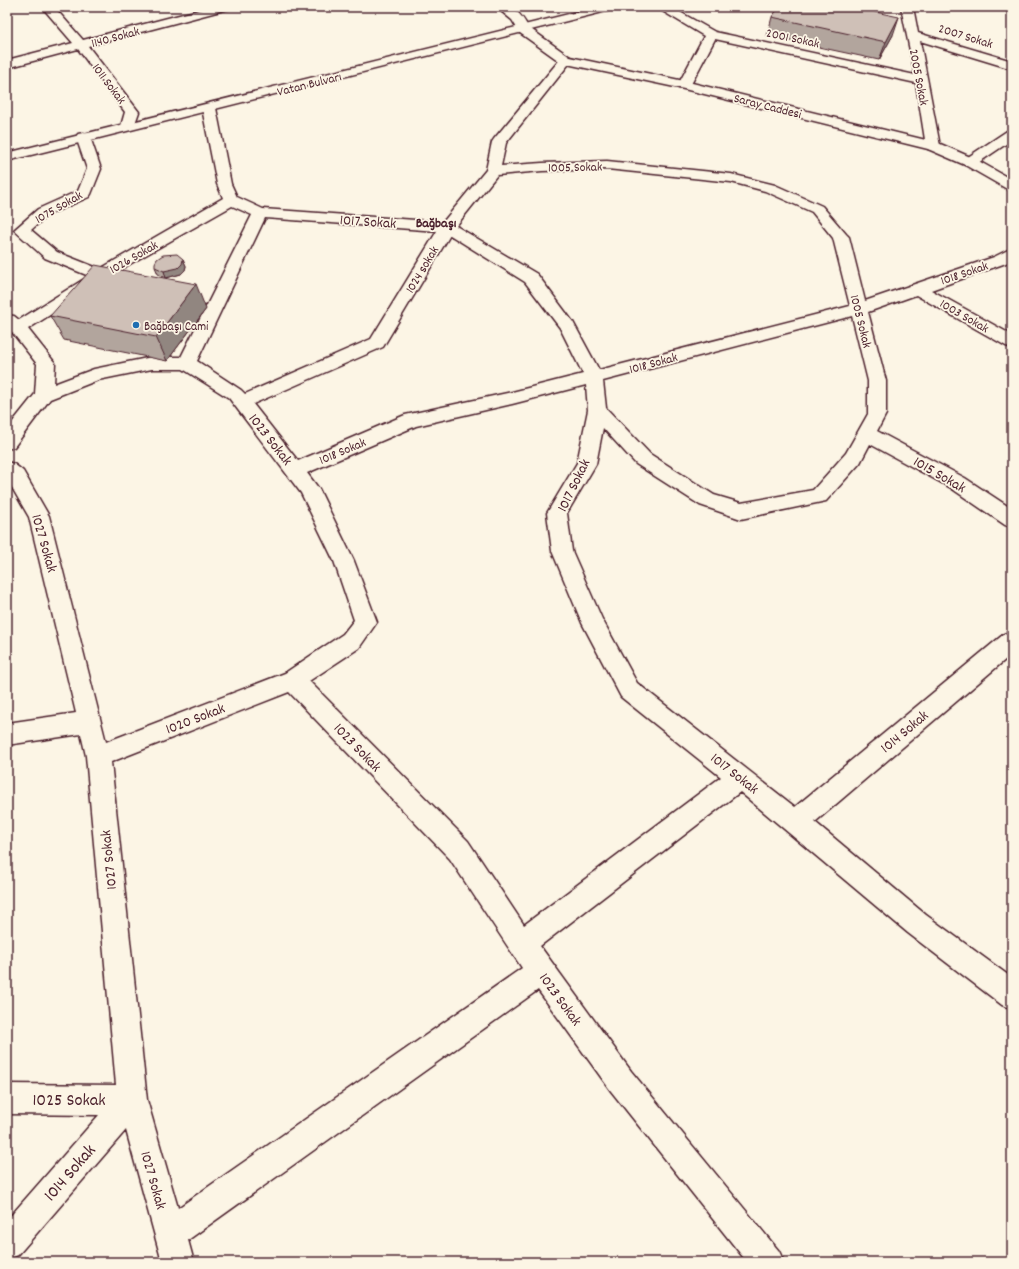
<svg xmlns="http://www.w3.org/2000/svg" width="1019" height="1269" font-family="Dekko,sans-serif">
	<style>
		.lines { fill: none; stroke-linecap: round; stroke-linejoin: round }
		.minor-casing { stroke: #4a1f2b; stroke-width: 3 }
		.tertiary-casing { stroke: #4a1f2b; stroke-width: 3 }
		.secondary-casing { stroke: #4a1f2b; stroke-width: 3 }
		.minor { fill: #fcf5e5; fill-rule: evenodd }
		.tertiary { fill: #fcf5e5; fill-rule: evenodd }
		.secondary { fill: #fcf5e5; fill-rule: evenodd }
		.wall { fill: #b2a59d; stroke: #4a1f2b }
		.shaded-wall { fill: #918680; stroke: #4a1f2b }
		.building { fill: #cfc0b7; stroke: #4a1f2b }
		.poi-dot { fill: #1f6fb2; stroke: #fcf5e5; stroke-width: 1.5 }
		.labels { text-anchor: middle; stroke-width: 3.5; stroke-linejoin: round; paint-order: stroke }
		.far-street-label { font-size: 13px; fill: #4a1f2b; stroke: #fcf5e5 }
		.far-poi-label { font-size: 13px; fill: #4a1f2b; stroke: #fcf5e5; text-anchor: start }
		.far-quarter-label { font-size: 14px; font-weight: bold; fill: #4a1f2b; stroke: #fcf5e5 }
		.street-label { font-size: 15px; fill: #4a1f2b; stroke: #fcf5e5 }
		.near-street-label { font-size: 18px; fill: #4a1f2b; stroke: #fcf5e5 }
	</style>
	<rect width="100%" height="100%" fill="#fcf5e5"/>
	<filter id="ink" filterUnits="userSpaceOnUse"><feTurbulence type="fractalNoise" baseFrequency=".025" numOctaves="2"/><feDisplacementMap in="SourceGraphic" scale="8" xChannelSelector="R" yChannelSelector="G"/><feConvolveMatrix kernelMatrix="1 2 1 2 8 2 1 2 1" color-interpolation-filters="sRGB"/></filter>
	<g filter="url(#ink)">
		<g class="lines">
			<!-- minor casing -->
			<g class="minor-casing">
				<path id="minor" d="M42,7H54L83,40L210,7H230L228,9L88,46L139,112L133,129H123L121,126L125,112L78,49L7,68V60L73,43Z
					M496,7C517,7 520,13 530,30L528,33H520L512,20Z
					M657,7H671L715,32L915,75L901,7H913L918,33L1012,61V69L920,41L940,146L938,149L933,150L928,149L926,146L916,83L715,39L689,88H679L678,85L704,36L659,9Z
					M566,56L570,57L572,60L506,143L501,166L542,163L607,161L731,174L775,185L822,206L846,234L849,237L865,301L994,257L1012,248V260L1006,263L931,290L1012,335V348L1006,346L916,295L868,312L886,381V414L877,431L965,478L1012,509V527L1005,525L951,488L870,444L860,463L826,501L741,519L700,505L636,464L603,428L596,464L567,513L572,551L602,619L637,683L795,807L1004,634L1012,631V654L815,822L926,915L1012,978V1009L1002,1005L908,933L740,792L540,946L631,1071L779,1251L784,1262H747L611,1091L538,990L188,1240L194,1262H162L126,1130L18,1255L7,1260V1220L99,1115L7,1114V1084L116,1085L86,756L81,734L7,745V723L76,713L29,517L7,479V462L14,464L23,471L49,516L106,742L285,673L343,634L354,620L334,561L301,493L229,398L183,369H152L98,380L50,399L14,447L7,449V429L35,394L37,364L12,332L7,328V315L14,316L19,320L89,276L45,258L14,230L38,209L78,191L87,169L76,137L78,134L83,133L88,134L90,137L101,169L91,194L89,197L48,215L31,230L57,252L100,269L223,198L217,184L202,108L204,105H214L216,108L231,184L237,197L263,209L443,222L486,170L492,142L494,139L562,57ZM607,169L731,182L765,191L812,212L833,238L850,306L599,370L573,322L537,274L456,226L497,175L542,171ZM232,206L252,215L181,357H152L94,369L54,384L55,363L28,329L128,265ZM265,218L437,231L371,339L245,394L241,390L197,361ZM450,235L525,282L560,328L583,374L512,392L405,415L298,461L253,404L383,347ZM852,316L868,381V414L846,453L813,490L741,503L714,495L650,454L606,408L603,381ZM586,385L588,410L577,463L547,513L552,551L582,623L621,697L721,777L524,925L468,841L309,681L359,648L377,622L354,561L319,489L307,473L416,426L512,404ZM289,692L450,859L522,968L178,1208L147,1100L111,762Z
					M1012,130V140L975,165L970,166L965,165L963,162L965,159L1007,131Z"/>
			</g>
			<!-- tertiary casing -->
			<g class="tertiary-casing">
				<path id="tertiary" d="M524,26L528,27L570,57L684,81L938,143L975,159L1012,180V190L1007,189L965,165L928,149L684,89L562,63L520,33L518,30L520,27Z"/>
			</g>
			<!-- secondary casing -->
			<g class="secondary-casing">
				<path id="secondary" d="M597,7H617L615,9L7,161V153Z"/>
			</g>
			<!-- minor -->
			<use href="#minor" class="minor"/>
			<!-- tertiary -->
			<use href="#tertiary" class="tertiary"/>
			<!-- secondary -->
			<use href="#secondary" class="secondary"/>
		</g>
		<!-- wall -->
		<path class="wall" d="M779,7H862L861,9L893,35L879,60L767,36L772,17Z
			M183,259L186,266L185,270L181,274L166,278L158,274L155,267Z
			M206,309L167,361L64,340L50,316Z"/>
		<!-- shaded-wall -->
		<path class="shaded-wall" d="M899,17L893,35L879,60L886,42Z
			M183,259L186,266L185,270L181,274L166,278L164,271Z
			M196,284L206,309L167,361L156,337Z"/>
		<!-- building -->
		<path class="building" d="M779,7H852L899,17L886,42L772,17Z
			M177,254L183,259L182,264L178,268L164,271L155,267V263L157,259L163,255Z
			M95,265L196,284L156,337L50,316Z"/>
	</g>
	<!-- markers -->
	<circle class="poi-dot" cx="136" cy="325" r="4"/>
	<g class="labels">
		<!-- far-street labels -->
		<g class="far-street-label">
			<text transform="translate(966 35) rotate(17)" y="5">2007 Sokak</text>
			<text transform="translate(115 36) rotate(-15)" y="5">1140 Sokak</text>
			<text transform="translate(793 37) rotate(12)" y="5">2001 Sokak</text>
			<text transform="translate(920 77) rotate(79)" y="5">2005 Sokak</text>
			<text transform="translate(110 83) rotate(53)" y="5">1011 Sokak</text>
			<text transform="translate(309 83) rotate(-14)" y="5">Vatan Bulvarı</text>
			<text transform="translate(768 105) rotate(14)" y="5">Saray Caddesi</text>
			<text transform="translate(575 166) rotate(-1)" y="5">1005 Sokak</text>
			<text transform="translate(58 206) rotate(-30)" y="5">1075 Sokak</text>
			<text transform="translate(133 256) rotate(-30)" y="5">1026 Sokak</text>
			<text transform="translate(421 269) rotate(-59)" y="5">1024 sokak</text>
			<text transform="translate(964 272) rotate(-19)" y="5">1018 Sokak</text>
			<text transform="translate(965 315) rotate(30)" y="5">1003 Sokak</text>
			<text transform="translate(862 321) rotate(76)" y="5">1005 Sokak</text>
			<text transform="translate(653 362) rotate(-15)" y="5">1018 Sokak</text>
			<text transform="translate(342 450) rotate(-23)" y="5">1018 Sokak</text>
		</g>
		<!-- far-poi labels -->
		<g class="far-poi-label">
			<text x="144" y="330">Bağbaşı Cami</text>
		</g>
		<!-- far-quarter labels -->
		<g class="far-quarter-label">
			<text x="436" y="227">Bağbaşı</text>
		</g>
		<!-- street labels -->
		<g class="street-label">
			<text transform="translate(368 221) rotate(4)" y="5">1017 Sokak</text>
			<text transform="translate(271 439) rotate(52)" y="5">1023 Sokak</text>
			<text transform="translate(940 474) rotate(30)" y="5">1015 Sokak</text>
			<text transform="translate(573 485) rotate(-64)" y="5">1017 Sokak</text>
			<text transform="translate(45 543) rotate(74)" y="5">1027 Sokak</text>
			<text transform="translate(195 718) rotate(-21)" y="5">1020 Sokak</text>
			<text transform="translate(904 731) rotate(-40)" y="5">1014 Sokak</text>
			<text transform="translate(358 747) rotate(46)" y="5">1023 Sokak</text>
			<text transform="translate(735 773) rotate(38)" y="5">1017 Sokak</text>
			<text transform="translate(108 860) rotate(-96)" y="5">1027 Sokak</text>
			<text transform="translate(561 999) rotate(54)" y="5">1023 Sokak</text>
			<text transform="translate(154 1180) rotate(74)" y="5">1027 Sokak</text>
		</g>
		<!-- near-street labels -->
		<g class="near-street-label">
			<text x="69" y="1105">1025 Sokak</text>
			<text transform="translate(69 1172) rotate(-49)" y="6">1014 Sokak</text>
		</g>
	</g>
	<!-- margin -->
	<rect width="1019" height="1269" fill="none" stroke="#fcf5e5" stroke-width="24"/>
	<rect x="12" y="12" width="995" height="1245" fill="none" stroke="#4a1f2b" stroke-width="1.5" filter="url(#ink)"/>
</svg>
